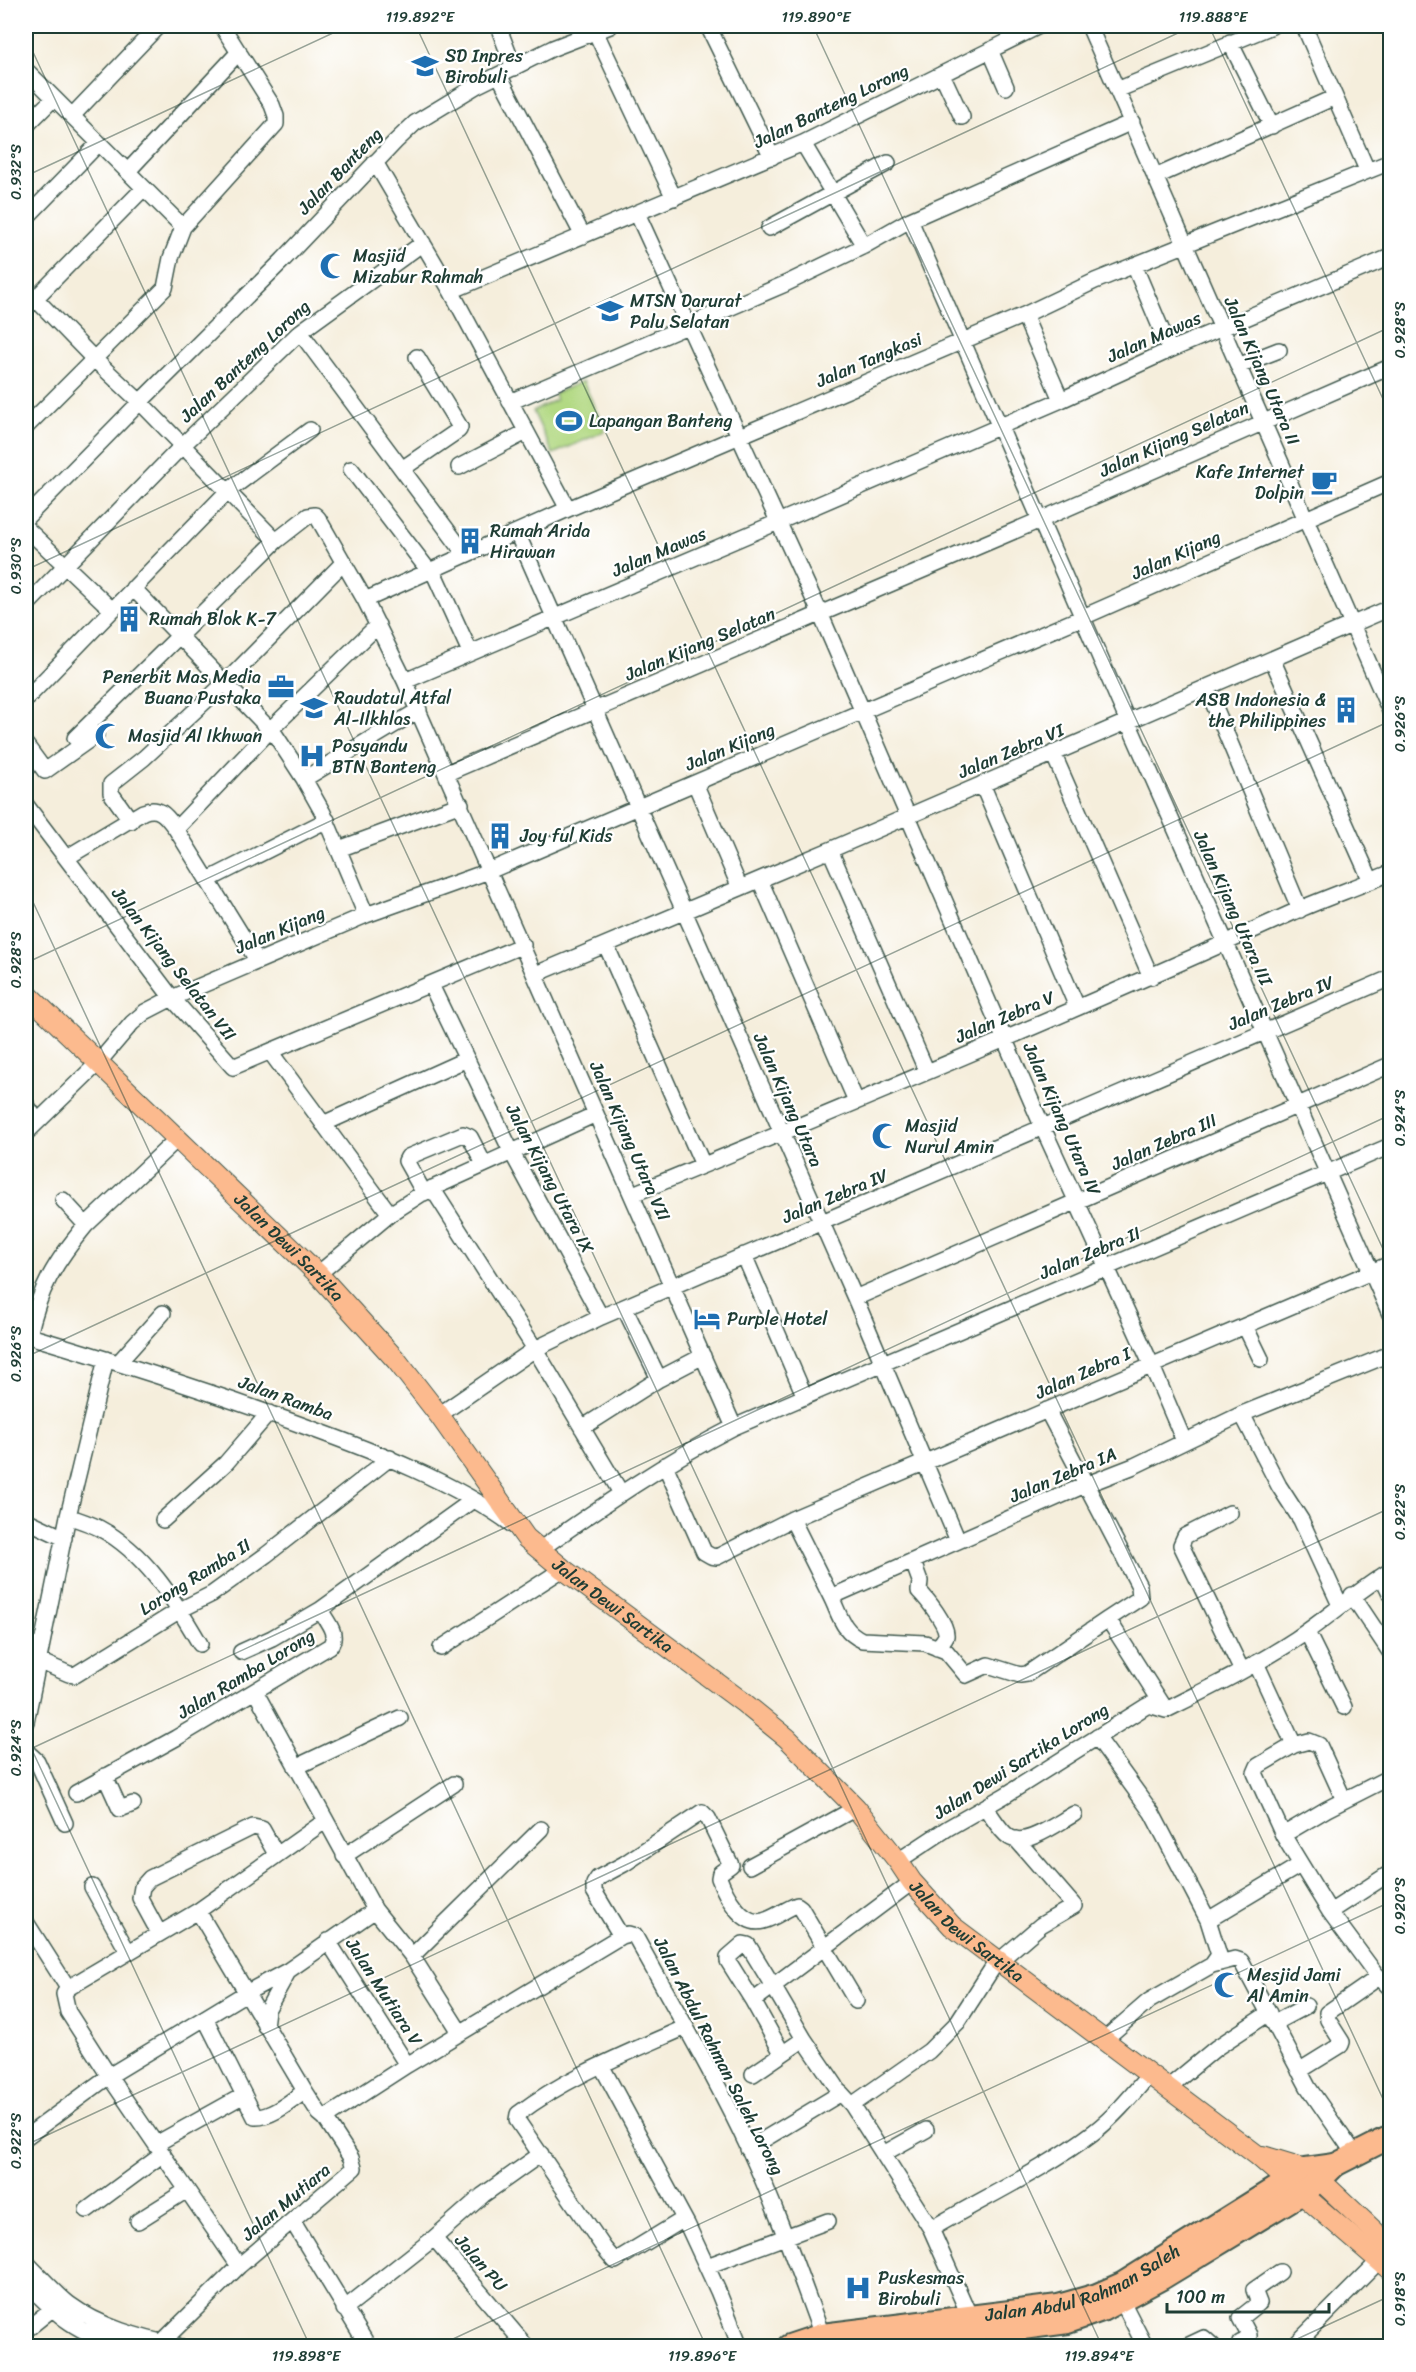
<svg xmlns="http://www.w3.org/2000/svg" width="1416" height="2372" font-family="Sriracha,sans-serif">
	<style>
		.green { fill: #b2d983; stroke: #688b5c; stroke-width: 1.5 }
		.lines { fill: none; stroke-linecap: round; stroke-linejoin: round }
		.minor-casing { stroke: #3f584d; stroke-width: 18 }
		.major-casing { stroke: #3f584d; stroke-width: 22 }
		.highway-casing { stroke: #3f584d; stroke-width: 26 }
		.minor { stroke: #fff; stroke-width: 15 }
		.major { stroke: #fcba8e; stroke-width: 20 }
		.highway { stroke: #fcba8e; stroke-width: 22 }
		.ticks { fill: none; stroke: #1f3d34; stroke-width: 1.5; stroke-opacity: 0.45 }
		.labels { text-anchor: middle; stroke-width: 4.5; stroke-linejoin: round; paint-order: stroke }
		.poi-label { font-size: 18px; fill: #1f3d34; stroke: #fff; text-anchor: start }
		.street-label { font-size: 18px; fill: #1f3d34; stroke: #fff }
		.neatline { fill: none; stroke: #1f3d34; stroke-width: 2 }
		.ticks-label { font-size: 15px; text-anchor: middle; fill: #1f3d34 }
	</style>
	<rect width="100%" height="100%" fill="#fff"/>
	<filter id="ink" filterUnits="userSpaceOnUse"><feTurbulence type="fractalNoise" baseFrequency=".0167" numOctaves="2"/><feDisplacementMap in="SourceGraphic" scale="12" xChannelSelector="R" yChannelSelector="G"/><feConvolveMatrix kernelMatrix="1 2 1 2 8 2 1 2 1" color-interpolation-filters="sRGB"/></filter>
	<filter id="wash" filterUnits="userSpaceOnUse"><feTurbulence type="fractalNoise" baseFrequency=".008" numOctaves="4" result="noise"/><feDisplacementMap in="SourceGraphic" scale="24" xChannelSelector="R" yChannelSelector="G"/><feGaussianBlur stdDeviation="1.35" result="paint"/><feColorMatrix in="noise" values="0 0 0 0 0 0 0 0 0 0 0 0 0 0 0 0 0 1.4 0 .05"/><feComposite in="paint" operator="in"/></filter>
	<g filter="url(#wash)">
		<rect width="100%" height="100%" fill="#f5eedc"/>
		<!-- green -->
		<path class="green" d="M583,381L605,431L553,454L533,411L556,400L554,394Z"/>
	</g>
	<g filter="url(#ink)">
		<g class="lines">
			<!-- minor casing -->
			<g class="minor-casing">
				<path id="minor" d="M498,26L514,68
					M708,26L772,157
					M1089,26L1390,711
					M1304,26L1367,170
					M595,31L674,198
					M1230,42L1272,126
					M990,50L1006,87
					M28,72L183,227
					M942,74L962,117
					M499,75L583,236
					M1117,90L1272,26
					M72,116L158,26
					M26,126L54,98
					M803,143L864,246
					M375,162L451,291L568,509
					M128,171L239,52
					M1155,177L1335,97
					M637,213L820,613L1043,1128L1151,1364L1184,1441
					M26,218L99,143
					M910,220L1128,722L1390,1314
					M769,228L888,163
					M1134,265L1170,350
					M26,289L94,359L165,288L171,258L183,227L276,124V116L272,105L222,26
					M451,291L803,143L1039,26
					M26,308L144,188
					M1024,315L1061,400
					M300,332L465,554
					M1238,366L1279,350
					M510,402L785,284L864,246L910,220L1132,122
					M26,427L94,359L140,402L283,260L395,142L415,123L476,86L553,48L610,26
					M459,467L526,432
					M351,469L429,571
					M402,469L459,430L460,427L417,357
					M26,518L140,402L276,541
					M26,528L112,610
					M517,533L855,1298L958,1541
					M432,569L470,652
					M133,588L276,736L304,779L323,813L366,915
					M365,600L568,509L1024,315L1095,281L1390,162
					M26,606L182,446L300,332L423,243
					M1272,659L1371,881
					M405,681L778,522L1061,400L1170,350L1390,257
					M1207,688L1300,910
					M26,699L228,491L310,430
					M75,738L276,541L308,516L315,515L318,518L365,600L405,681L734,1427
					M26,745L45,771L96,735
					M1053,753L1151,977
					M447,773L1040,520L1390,367
					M304,779L419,710
					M695,783L740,888
					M982,784L1077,1007
					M26,805L172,998L233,1067L523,945
					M131,821L111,793V784L144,758L226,682L344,562
					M176,829L271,729L378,625
					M339,849L461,804
					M830,850L927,1072
					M66,858L143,812C160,805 167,817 176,829L257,960
					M208,880L327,820
					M760,880L856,1101
					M606,945L703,1165
					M536,974L830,850L1390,608
					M431,985L511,1151L601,1317
					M271,1053L390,1214
					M26,1104L37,1121
					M323,1124L467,1059
					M26,1133L98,1063L132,1023L145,1012L172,998L366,915L489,871L1083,617L1390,482
					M432,1188L535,1349L621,1493
					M424,1193L406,1161L408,1157L463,1134L470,1137L484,1164
					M633,1194C856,1103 1078,1010 1298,910C1328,897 1360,886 1390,873
					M63,1200L86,1225L177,1139
					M744,1255L805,1397
					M318,1274L390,1214L426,1191L596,1114
					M855,1298L1390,1065
					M624,1307L659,1379
					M1245,1326L1261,1359
					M26,1335C120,1363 212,1392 304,1426C373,1451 455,1482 514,1526
					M29,1336C39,1289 55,1262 86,1225
					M119,1362L163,1313
					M1047,1410L1139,1586L1140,1598L1108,1619L1166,1710
					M1242,1414L1279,1486L1301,1520L1340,1605
					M439,1415L535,1349L601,1317L1390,978
					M582,1428L659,1379L703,1356
					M665,1465L704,1552L711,1556L717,1557L792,1519L1390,1264
					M1230,1513L1185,1536L1181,1545L1242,1671
					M68,1516C78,1520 89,1523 99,1528C145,1552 175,1601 200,1644
					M792,1519L831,1597L1085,1485L1134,1466L1242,1414L1390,1354
					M26,1520L64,1538
					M163,1520L226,1463L269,1413
					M539,1550C602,1506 665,1462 734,1427L1390,1146
					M913,1562L920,1581L919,1591C926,1598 948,1625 946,1636C944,1640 940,1644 937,1648
					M1382,1576L1390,1593
					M1352,1595L1390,1652
					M831,1597C840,1615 842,1631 862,1640L925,1643L946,1651L966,1675L988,1665L1020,1675L1027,1674L1108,1619
					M1307,1632L1344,1707
					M26,1644L41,1647
					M441,1648L563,1569
					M241,1652L272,1638L320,1610
					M39,1661L69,1674L75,1675L180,1610L212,1594L266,1555L390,1458
					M1256,1663L1294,1745L1309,1741L1319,1745L1344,1800
					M255,1691L375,1910L412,1956L460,2032
					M26,1722L68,1516L106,1359
					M1097,1737L1152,1813L1208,1920L1219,1955L1212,1965L1149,2001L1105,2039
					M1294,1745L1258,1766L1255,1773L1283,1835L1330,1912L1390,1873
					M26,1751L37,1761L65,1823
					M296,1767L400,1718
					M105,1776L120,1809L133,1804
					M76,1793L176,1738L330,1646C339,1634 327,1622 320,1610L473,1500
					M985,1807C992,1816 1000,1831 1009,1837C1025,1848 1059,1822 1074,1814
					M1283,1835L1327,1809L1390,1777
					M344,1856L454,1784
					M898,1861L948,1828L1004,1796L1145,1707L1149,1705L1166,1710C1210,1688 1255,1666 1296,1639C1329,1617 1357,1591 1390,1571
					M750,1866L856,1808
					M92,1887L128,1952
					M198,1911L305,2091L319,2113L325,2118
					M1330,1912L1375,1973L1390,1988
					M1208,1920L1300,1865
					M26,1922L68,1988
					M159,1933L140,1898L142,1887L150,1878L253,1827L262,1829L276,1854
					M621,1936L594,1891V1884L598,1878L624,1864L702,1812L708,1818L731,1865L720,1873L719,1878C725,1894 742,1927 763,1921C775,1918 785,1909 797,1905L801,1908L856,2001
					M328,1941L407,2065
					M743,1944L748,1945L773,1986L753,2001L728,1961V1957Z
					M412,1956L541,1829
					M997,1961L957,2023L929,2051L852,2105L931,2229C985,2197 1044,2170 1094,2132C1115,2116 1132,2095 1149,2075
					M998,1962L1041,1925L1074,1906L1016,1839
					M1212,1965L1235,1959L1241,1961L1308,2087L1355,2155
					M753,2001L782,2053
					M205,2018L255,2117C272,2118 292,2100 305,2091
					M1274,2023L1306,2006
					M265,2026L267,2010L289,1970
					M804,2039L836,2086
					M601,2065L687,2224L718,2291L740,2346
					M1299,2071L1341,2045L1342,2042L1328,2020L1327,2013L1379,1977
					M753,2074L804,2039L773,1986L912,1882
					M1169,2087L1216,2048L1269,2013
					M26,2137L109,2076L246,1993L289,1970L375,1910
					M156,2144L244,2095
					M748,2149L841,2093L852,2105
					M883,2154L926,2130
					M87,2210L163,2154
					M684,2219L615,2261L604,2248L517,2120L518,2114C568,2076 628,2053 686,2027
					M138,2221L187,2190
					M293,2222L368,2346
					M931,2229L970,2317
					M434,2238L483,2195L541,2154
					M26,2262C40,2276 54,2292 69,2304C100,2327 141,2338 178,2346
					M239,2266L109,2076L68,2012L64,1994L68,1988L198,1911L325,1821
					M707,2266L828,2221
					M26,2283C61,2318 75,2332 124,2346
					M1122,2301L1145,2346
					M344,2309L434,2238L526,2346
					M26,2330L52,2309
					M1298,2342L1380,2260
					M161,2343L239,2266L354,2168L351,2158L325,2118L407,2065L621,1936L628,1934L635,1936C674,2007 715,2076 749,2149C777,2210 799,2273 822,2335
					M1240,2343L1249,2339V2335L1240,2318L1259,2303L1254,2290L1280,2272
					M1187,2346L1204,2338L1213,2346"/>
			</g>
			<!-- major casing -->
			<g class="major-casing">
				<g id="major">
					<path id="s1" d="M26,993L318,1274L397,1361L439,1415L526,1538L563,1569L744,1703L787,1738L856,1808L898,1861L912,1882L952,1926L1257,2155L1390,2270"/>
					<path d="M1263,2156L1306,2169L1320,2180L1390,2246"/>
				</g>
			</g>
			<!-- highway casing -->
			<g class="highway-casing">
				<g id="highway">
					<path id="s2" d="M789,2346L822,2335L1058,2306L1097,2295L1122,2284L1306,2169L1335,2165L1390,2137"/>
					<path d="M862,2346L909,2343L1068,2322L1102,2310L1162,2278L1302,2193L1320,2180L1335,2165"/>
				</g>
			</g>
			<!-- minor -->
			<use href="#minor" class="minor"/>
			<!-- major -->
			<use href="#major" class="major"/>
			<!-- highway -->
			<use href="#highway" class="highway"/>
		</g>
	</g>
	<!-- ticks -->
	<path class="ticks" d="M416,26L1390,2114M813,26L1390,1264M1209,26L1390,414M26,37L1102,2346M26,176L348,26M26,570L1193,26M26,887L706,2346M26,963L1390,327M26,1357L1390,721M26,1737L310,2346M26,1751L1390,1115M26,2145L1390,1508M438,2346L1390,1902M1282,2346L1390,2296"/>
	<!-- icons -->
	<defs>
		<g id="school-bare" transform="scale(2.07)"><path d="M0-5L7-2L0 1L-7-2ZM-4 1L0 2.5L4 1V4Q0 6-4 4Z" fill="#1f6fb2" stroke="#fff" stroke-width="2.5" paint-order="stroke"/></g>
		<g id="mosque-bare" transform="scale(2.07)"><path d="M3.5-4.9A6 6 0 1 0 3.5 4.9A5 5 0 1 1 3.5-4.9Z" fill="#1f6fb2" stroke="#fff" stroke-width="2.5" paint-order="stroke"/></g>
		<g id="stadium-bare" transform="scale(2.07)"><path d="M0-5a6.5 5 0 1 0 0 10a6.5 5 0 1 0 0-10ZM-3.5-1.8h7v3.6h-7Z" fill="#1f6fb2" stroke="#fff" stroke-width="2.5" paint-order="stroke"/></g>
		<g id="cafe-bare" transform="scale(2.07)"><path d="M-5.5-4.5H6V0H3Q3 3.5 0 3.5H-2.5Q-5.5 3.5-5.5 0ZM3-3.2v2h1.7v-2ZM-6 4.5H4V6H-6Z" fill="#1f6fb2" stroke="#fff" stroke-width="2.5" paint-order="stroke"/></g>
		<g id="building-bare" transform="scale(2.07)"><path d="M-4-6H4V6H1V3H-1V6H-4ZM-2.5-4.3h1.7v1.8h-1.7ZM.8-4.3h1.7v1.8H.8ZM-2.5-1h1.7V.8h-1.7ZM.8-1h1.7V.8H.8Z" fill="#1f6fb2" stroke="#fff" stroke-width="2.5" paint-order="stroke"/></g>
		<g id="office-bare" transform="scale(2.07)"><path d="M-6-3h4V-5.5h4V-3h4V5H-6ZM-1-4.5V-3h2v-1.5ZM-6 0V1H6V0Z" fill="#1f6fb2" stroke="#fff" stroke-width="2.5" paint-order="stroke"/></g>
		<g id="hospital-bare" transform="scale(2.07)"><path d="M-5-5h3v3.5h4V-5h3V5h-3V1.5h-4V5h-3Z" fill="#1f6fb2" stroke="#fff" stroke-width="2.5" paint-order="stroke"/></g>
		<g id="hotel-bare" transform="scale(2.07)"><path d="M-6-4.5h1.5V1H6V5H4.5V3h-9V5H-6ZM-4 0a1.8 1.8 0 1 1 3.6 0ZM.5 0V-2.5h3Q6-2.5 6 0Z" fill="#1f6fb2" stroke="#fff" stroke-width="2.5" paint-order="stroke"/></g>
	</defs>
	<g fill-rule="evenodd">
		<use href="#school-bare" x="425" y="66"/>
		<use href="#mosque-bare" x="333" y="266"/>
		<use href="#school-bare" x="610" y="311"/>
		<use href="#stadium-bare" x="569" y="421"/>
		<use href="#cafe-bare" x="1324" y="482"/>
		<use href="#building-bare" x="470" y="541"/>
		<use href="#building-bare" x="129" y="619"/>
		<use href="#office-bare" x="281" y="687"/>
		<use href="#school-bare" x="314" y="708"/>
		<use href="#building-bare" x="1346" y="710"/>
		<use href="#mosque-bare" x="108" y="736"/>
		<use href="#hospital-bare" x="312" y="756"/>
		<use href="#building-bare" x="500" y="836"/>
		<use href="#mosque-bare" x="885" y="1136"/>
		<use href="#hotel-bare" x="707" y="1319"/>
		<use href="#mosque-bare" x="1227" y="1985"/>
		<use href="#hospital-bare" x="858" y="2288"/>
	</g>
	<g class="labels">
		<!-- poi labels -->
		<g class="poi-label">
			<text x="445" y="62">SD Inpres<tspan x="445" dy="21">Birobuli</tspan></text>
			<text x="353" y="262">Masjid<tspan x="353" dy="21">Mizabur Rahmah</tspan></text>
			<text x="630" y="307">MTSN Darurat<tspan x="630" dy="21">Palu Selatan</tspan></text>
			<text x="589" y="427">Lapangan Banteng</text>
			<text x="1304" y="478" text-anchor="end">Kafe Internet<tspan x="1304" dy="21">Dolpin</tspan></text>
			<text x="490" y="537">Rumah Arida<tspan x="490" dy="21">Hirawan</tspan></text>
			<text x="149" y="625">Rumah Blok K-7</text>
			<text x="261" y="683" text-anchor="end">Penerbit Mas Media<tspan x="261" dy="21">Buana Pustaka</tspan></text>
			<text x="334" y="704">Raudatul Atfal<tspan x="334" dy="21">Al-Ilkhlas</tspan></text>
			<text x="1326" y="706" text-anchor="end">ASB Indonesia &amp;<tspan x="1326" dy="21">the Philippines</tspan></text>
			<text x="128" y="742">Masjid Al Ikhwan</text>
			<text x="332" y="752">Posyandu<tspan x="332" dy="21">BTN Banteng</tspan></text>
			<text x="520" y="842">Joy ful Kids</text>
			<text x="905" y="1132">Masjid<tspan x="905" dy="21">Nurul Amin</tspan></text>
			<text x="727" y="1325">Purple Hotel</text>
			<text x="1247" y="1981">Mesjid Jami<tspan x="1247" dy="21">Al Amin</tspan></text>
			<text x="878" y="2284">Puskesmas<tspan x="878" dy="21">Birobuli</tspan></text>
		</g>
		<!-- street labels -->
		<g class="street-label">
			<text transform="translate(831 106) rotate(-26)" y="6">Jalan Banteng Lorong</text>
			<text transform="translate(340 171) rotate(-46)" y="6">Jalan Banteng</text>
			<text transform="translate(1154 337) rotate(-24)" y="6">Jalan Mawas</text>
			<text transform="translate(869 360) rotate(-23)" y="6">Jalan Tangkasi</text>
			<text transform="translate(245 361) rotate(-43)" y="6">Jalan Banteng Lorong</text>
			<text transform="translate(1262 371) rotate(66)" y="6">Jalan Kijang Utara II</text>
			<text transform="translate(1174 439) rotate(-24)" y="6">Jalan Kijang Selatan</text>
			<text transform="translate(659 552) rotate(-23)" y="6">Jalan Mawas</text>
			<text transform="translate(1176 555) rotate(-24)" y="6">Jalan Kijang</text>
			<text transform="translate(700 644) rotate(-23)" y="6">Jalan Kijang Selatan</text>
			<text transform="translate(730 747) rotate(-23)" y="6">Jalan Kijang</text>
			<text transform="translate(1011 751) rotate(-23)" y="6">Jalan Zebra VI</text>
			<text transform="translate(1233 908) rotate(66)" y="6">Jalan Kijang Utara III</text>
			<text transform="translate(280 930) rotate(-23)" y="6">Jalan Kijang</text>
			<text transform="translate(174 964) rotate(52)" y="6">Jalan Kijang Selatan VII</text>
			<text transform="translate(1281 1003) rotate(-23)" y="6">Jalan Zebra IV</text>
			<text transform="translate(1005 1017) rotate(-23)" y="6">Jalan Zebra V</text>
			<text transform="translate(788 1100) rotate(66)" y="6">Jalan Kijang Utara</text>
			<text transform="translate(1062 1119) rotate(66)" y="6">Jalan Kijang Utara IV</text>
			<text transform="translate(630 1141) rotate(66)" y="6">Jalan Kijang Utara VII</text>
			<text transform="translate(1164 1142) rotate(-24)" y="6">Jalan Zebra III</text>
			<text transform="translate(550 1179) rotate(62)" y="6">Jalan Kijang Utara IX</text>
			<text transform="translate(835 1196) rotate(-23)" y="6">Jalan Zebra IV</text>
			<text dy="6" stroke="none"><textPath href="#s1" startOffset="366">Jalan Dewi Sartika</textPath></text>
			<text transform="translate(1090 1253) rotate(-23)" y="6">Jalan Zebra II</text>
			<text transform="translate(1083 1373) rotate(-24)" y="6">Jalan Zebra I</text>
			<text transform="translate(286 1398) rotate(20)" y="6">Jalan Ramba</text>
			<text transform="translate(1063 1475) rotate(-23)" y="6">Jalan Zebra IA</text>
			<text transform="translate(195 1577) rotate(-32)" y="6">Lorong Ramba II</text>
			<text dy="6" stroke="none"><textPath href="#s1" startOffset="852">Jalan Dewi Sartika</textPath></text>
			<text transform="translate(246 1674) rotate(-31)" y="6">Jalan Ramba Lorong</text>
			<text transform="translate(1021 1761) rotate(-32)" y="6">Jalan Dewi Sartika Lorong</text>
			<text dy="6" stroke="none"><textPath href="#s1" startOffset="1336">Jalan Dewi Sartika</textPath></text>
			<text transform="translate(384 1992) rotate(57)" y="6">Jalan Mutiara V</text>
			<text transform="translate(719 2056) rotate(63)" y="6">Jalan Abdul Rahman Saleh Lorong</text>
			<text transform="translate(286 2202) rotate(-40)" y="6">Jalan Mutiara</text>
			<text transform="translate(481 2263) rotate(49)" y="6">Jalan PU</text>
			<text dy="6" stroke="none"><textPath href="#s2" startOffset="303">Jalan Abdul Rahman Saleh</textPath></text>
		</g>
	</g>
	<!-- margin -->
	<rect width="1416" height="2372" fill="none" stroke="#fff" stroke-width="66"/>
	<!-- scale -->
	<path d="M1167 2303v9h162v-9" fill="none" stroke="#1f3d34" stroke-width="3"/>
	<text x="1176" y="2303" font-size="18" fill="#1f3d34" stroke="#ffffff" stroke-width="4.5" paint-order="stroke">100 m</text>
	<rect x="33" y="33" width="1350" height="2306" class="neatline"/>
	<g class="ticks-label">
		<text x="420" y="22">119.892°E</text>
		<text x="816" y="22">119.890°E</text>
		<text x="1213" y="22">119.888°E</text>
		<text transform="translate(16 172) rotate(-90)" y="5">0.932°S</text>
		<text transform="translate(1400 330) rotate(-90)" y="5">0.928°S</text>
		<text transform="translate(16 566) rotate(-90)" y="5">0.930°S</text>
		<text transform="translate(1400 724) rotate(-90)" y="5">0.926°S</text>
		<text transform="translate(16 960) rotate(-90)" y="5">0.928°S</text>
		<text transform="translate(1400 1118) rotate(-90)" y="5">0.924°S</text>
		<text transform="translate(16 1354) rotate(-90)" y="5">0.926°S</text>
		<text transform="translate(1400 1512) rotate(-90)" y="5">0.922°S</text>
		<text transform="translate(16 1748) rotate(-90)" y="5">0.924°S</text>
		<text transform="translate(1400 1906) rotate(-90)" y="5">0.920°S</text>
		<text transform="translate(16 2141) rotate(-90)" y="5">0.922°S</text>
		<text transform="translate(1400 2299) rotate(-90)" y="5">0.918°S</text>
		<text x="306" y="2361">119.898°E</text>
		<text x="702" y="2361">119.896°E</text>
		<text x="1099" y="2361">119.894°E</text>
	</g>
</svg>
